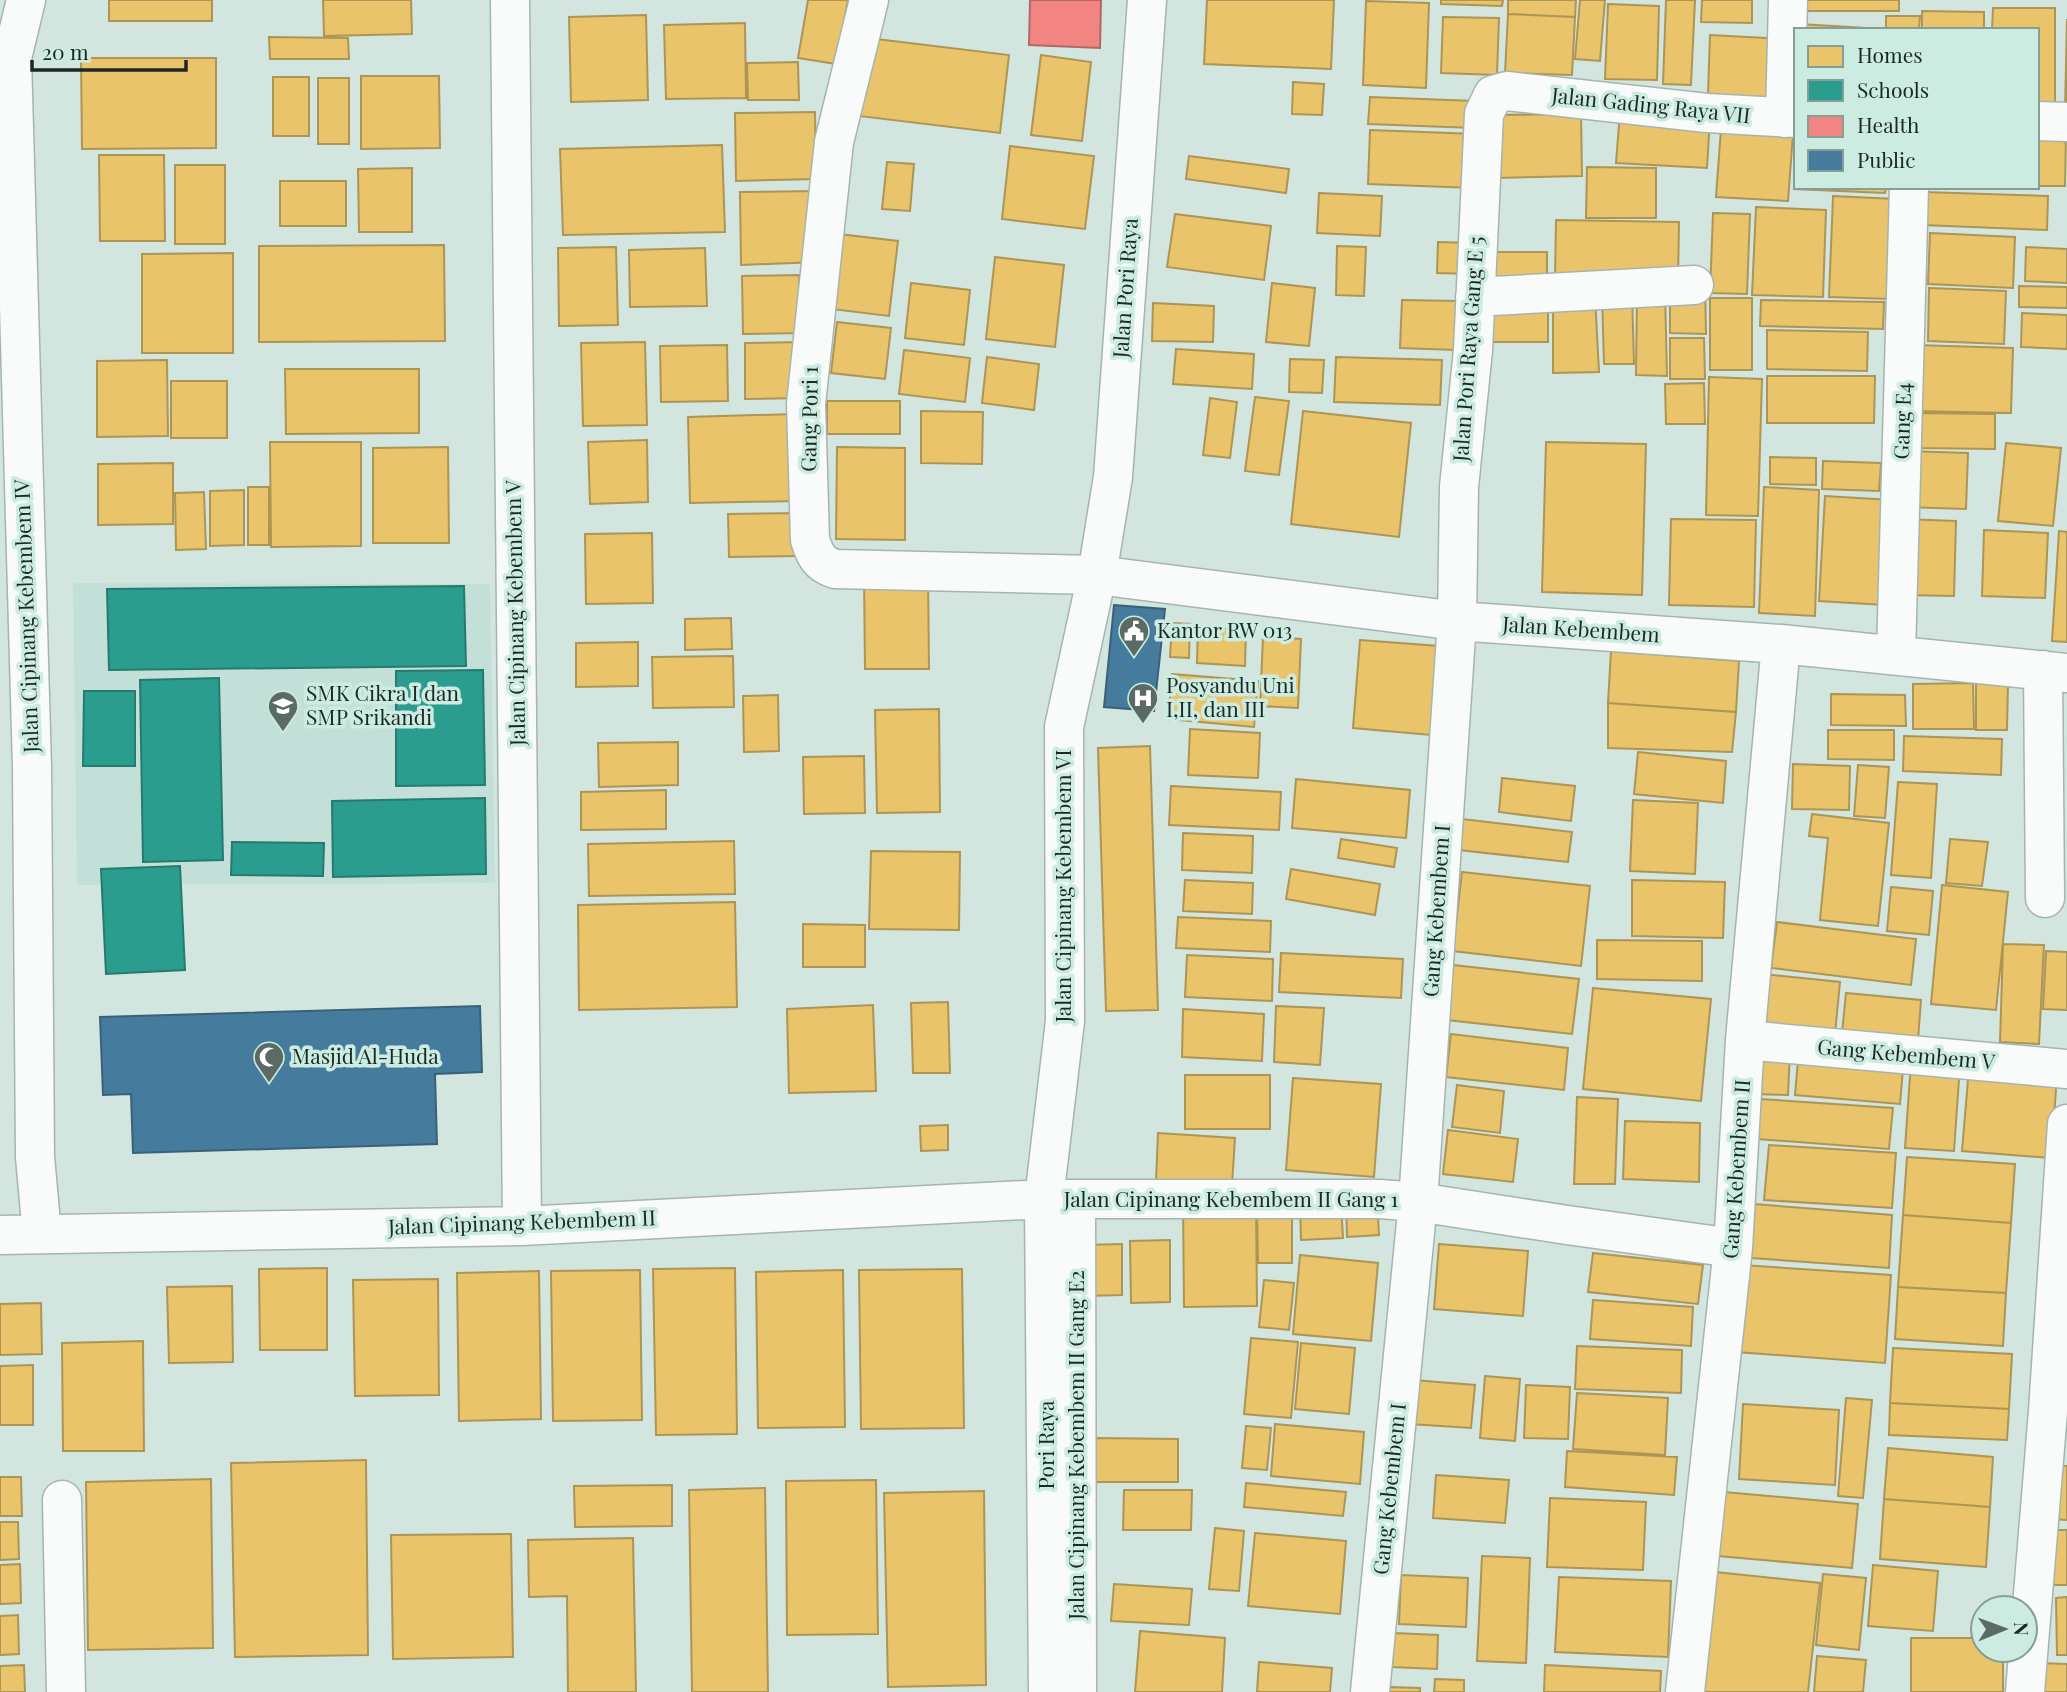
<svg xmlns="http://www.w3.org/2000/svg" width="2067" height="1692" font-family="'Playfair Display',serif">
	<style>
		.built { fill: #c2e0d7 }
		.homes { fill: #e9c46a; stroke: #ac9555; stroke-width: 2 }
		.schools { fill: #2a9d8f; stroke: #267a6f; stroke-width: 2 }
		.health { fill: #f28482; stroke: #b26866; stroke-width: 2 }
		.public { fill: #457b9d; stroke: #396279; stroke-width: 2 }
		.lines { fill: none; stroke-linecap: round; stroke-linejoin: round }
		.minor-casing { stroke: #a6b4af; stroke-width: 41 }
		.minor { stroke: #f8fbfa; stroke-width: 38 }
		.labels { text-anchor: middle; stroke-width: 7; stroke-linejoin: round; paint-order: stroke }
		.street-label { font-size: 21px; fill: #1c2824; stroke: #ccece2 }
		.poi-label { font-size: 21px; fill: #1c2824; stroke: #ccece2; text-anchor: start }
	</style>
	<rect width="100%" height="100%" fill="#d3e5df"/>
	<!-- built -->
	<path class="built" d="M73,583L490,584L495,883L77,885Z"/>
	<!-- homes -->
	<path class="homes" d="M109,0H212V21H109Z
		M323,0H411L412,34L324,36Z
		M808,0H848L836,64L798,58Z
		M1207,0H1334L1331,69L1204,64Z
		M1441,0H1503L1502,6L1441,4Z
		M1508,0H1576L1575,17L1508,14Z
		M1580,0H1605L1600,61L1575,59Z
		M1666,0H1695L1691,85L1663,84Z
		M1702,0H1752V23L1701,22Z
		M1806,0H1899V11H1806Z
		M1366,1L1429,3L1426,88L1363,85Z
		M1608,4L1659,6L1657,80L1605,79Z
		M1993,8H2055V110H2037V30H1992Z
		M1922,11L1984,12V30H1922Z
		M1508,14L1575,17L1572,75L1505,73Z
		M646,15L648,100L571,102L569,17Z
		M1886,16H1920L1919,30H1886Z
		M1443,17L1499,18L1497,75L1441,73Z
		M2067,19V111H2065Z
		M745,23L746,98L666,99L664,25Z
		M1799,24L1883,29V30H1799Z
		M1710,35L1786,39L1783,98L1708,95Z
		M269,37L348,38L349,59H270Z
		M868,38L1009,55L1000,133L859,116Z
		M1041,55L1091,62L1082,141L1031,135Z
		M81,58H216V148L82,149Z
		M798,62L799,100H748L747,63Z
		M361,76H439L440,148L361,149Z
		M273,77H309V136H273Z
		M318,78H349V144H318Z
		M1293,82L1324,84L1322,115L1292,114Z
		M1370,97L1475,101L1474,128L1368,124Z
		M815,112L816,179L736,181L735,113Z
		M1620,112L1710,118L1707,168L1616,163Z
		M1581,114L1582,176L1495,178L1493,115Z
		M1721,129L1793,134L1788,201L1716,197Z
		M1370,130L1476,134L1474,188L1368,184Z
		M2037,132L2066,133L2065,186H2037Z
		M722,145L725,232L563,235L560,149Z
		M1010,146L1094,156L1085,229L1002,219Z
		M1796,154V187H1886L1885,193L1794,189Z
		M99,155H164L165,241H100Z
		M1189,156L1289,169L1286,193L1186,179Z
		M887,162L914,164L910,211L882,209Z
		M175,165H225V244H175Z
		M1587,167L1656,168V218H1586Z
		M412,168V232H359L358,169Z
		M280,181H346V226H280Z
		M817,191L818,262L741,265L740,192Z
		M1924,192L2048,196L2047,230L1923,225Z
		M1319,193L1382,196L1380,236L1317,233Z
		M1833,196L1895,199L1891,299L1829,297Z
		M1756,207L1826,210L1823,297L1752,295Z
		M1713,213L1750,214L1747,294L1710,293Z
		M1175,214L1271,226L1264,280L1167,267Z
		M1556,220L1679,222L1678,281L1555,278Z
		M1930,233L2015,237L2013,288L1928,284Z
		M839,234L898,241L889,316L831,309Z
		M1438,242L1472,243L1471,274L1437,273Z
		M444,245L445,341L259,342V246Z
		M1337,246L1366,247L1364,296L1336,295Z
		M616,247L618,325L559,326L558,248Z
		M2026,247L2067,249V283L2025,281Z
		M705,248L707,306L630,307L629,250Z
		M1490,252H1547V288H1489Z
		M233,253V353H142V254Z
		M995,257L1064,265L1055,347L986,339Z
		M799,275L801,333L743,334L742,276Z
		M911,283L970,290L964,345L905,338Z
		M1272,283L1315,288L1309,346L1266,342Z
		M1705,283L1706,334L1670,333V291Z
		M2019,286L2067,287V308L2019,307Z
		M1929,288L2006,291L2004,344L1928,341Z
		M1637,292H1665L1667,376L1636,375Z
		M1632,293L1634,364H1604L1602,295Z
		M1595,296L1599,372L1553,373V297Z
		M1710,298H1752V370H1710Z
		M1402,300L1457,301L1456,350L1400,348Z
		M1761,300L1884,302L1883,329L1760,326Z
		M1153,303L1214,306L1213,342L1152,341Z
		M1487,305H1548V342H1487Z
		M2022,313L2067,315V349L2021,347Z
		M837,322L891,328L885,379L831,373Z
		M1767,330L1868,332L1867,371L1767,369Z
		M1670,338H1704L1705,379H1670Z
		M645,342L647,425L583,426L581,343Z
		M799,342L800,398L745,399V343Z
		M727,345L728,401L661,402L660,346Z
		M1915,345L2013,348L2011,413L1913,411Z
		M1176,349L1254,354L1252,389L1173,384Z
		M904,350L970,358L965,402L899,394Z
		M987,357L1039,364L1034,410L982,403Z
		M1336,357L1442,360L1440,405L1334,402Z
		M1290,359L1324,360L1322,393L1289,392Z
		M167,360L168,436L97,437V361Z
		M285,369H419V433L286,434Z
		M1767,376H1875L1874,423H1767Z
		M1709,377L1762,379L1758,516L1706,515Z
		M171,381H227V438H171Z
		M1704,383L1705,424H1666L1665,384Z
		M1255,397L1289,401L1279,475L1245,471Z
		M1210,398L1237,402L1230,458L1203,455Z
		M827,401H900V434H827Z
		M921,411L983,412L982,464L921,463Z
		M1303,411L1411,423L1399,537L1291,524Z
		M1916,413L1995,414V449L1916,448Z
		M795,414L797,501L690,503L688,417Z
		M647,440L648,502L590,504L588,442Z
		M270,442H361V546L271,547Z
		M1546,442L1646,444L1642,595L1542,592Z
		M2006,443L2061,448L2053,526L1998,521Z
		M448,447L449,543H373V448Z
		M837,447L905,448V540L836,539Z
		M1906,451L1968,453L1966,509L1904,507Z
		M1770,457L1816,458V485L1770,484Z
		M1823,461L1881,463L1879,491L1822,489Z
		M173,463V524L98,525V464Z
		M248,487H269V545H248Z
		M1764,487L1819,490L1815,616L1759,613Z
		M244,490V545L210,546V491Z
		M204,492L206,549L176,550L175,493Z
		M1825,496L1891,500L1884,605L1819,601Z
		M798,513L799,556L729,557L728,514Z
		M1671,519L1756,520L1754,607L1669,605Z
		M1903,519L1956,521L1954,596L1902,595Z
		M1984,530L2048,533L2045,598L1982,596Z
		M2059,531L2067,532V642L2052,641Z
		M652,533L653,603L586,604L585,534Z
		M928,572L929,669H865L864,573Z
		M731,618L732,649L685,650V619Z
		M1172,623L1190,624L1189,658L1170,657Z
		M1198,627L1246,630L1245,666L1197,663Z
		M1263,637L1301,639L1298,708L1260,706Z
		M1360,640L1439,646L1431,735L1353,728Z
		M638,642V686L576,687V643Z
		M1611,651L1739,661L1736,712L1608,703Z
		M733,656L734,707L653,708L652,657Z
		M1172,674L1258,681L1254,727L1168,719Z
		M1973,683L1974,729H1913V684Z
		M1976,683H2008L2007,730H1976Z
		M1831,694L1905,695L1906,726L1831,725Z
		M778,695L779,751L744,752L743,696Z
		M1608,703L1736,712L1732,752L1608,748Z
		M939,709L940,812L877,813L875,710Z
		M1190,729L1260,733L1258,778L1188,775Z
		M1828,730H1894V760L1828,759Z
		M1904,736L2002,739L2001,775L1903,771Z
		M678,742V785L599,787L598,743Z
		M1150,746L1158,1010L1106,1011L1098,748Z
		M1638,752L1726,761L1723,803L1634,794Z
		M864,756L865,813L804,814L803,757Z
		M1793,764L1850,766L1849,810L1792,809Z
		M1858,765L1889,767L1885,818L1854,816Z
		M1502,778L1575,786L1571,821L1499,812Z
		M1296,779L1410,790L1406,838L1292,828Z
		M1898,782L1937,784L1931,878L1891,875Z
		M1171,786L1281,792L1279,830L1169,825Z
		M666,790V829L581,830V792Z
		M1633,800L1698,803L1695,874L1630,871Z
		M1812,814L1889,823L1878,926L1820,920L1828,838L1809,836Z
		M1462,819L1572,832L1568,862L1459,850Z
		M1183,833L1253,836L1252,873L1182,870Z
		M1341,839L1397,848L1394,867L1338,858Z
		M1950,839L1988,842L1982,886L1946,883Z
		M734,841L735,894L589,896L588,844Z
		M871,851L960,852L959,930L869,929Z
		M1291,869L1380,884L1375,915L1286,899Z
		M1462,872L1590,886L1581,966L1453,951Z
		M1185,880L1253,883L1252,914L1183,911Z
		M1632,880L1725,882L1723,938L1632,936Z
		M1942,885L2008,892L1996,1010L1931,1004Z
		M1891,887L1933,891L1929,935L1887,931Z
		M735,902L737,1007L579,1010L578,905Z
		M1178,917L1271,921L1270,952L1176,948Z
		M1777,922L1916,939L1911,985L1771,968Z
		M803,924L865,925V967H803Z
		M1597,940L1702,941V981L1597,979Z
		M2003,944L2044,945L2039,1044L2000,1042Z
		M2046,951L2067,952V1010L2043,1009Z
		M1281,953L1403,959L1401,998L1279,992Z
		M1187,955L1273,959L1272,1001L1185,997Z
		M1453,965L1579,979L1572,1034L1447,1020Z
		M1763,974L1840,982L1835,1034L1757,1026Z
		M1593,988L1711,999L1701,1101L1583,1089Z
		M1846,993L1921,1000L1918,1040L1842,1033Z
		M948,1002L950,1073H913L911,1003Z
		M873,1005L876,1091L789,1093L787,1009Z
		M1276,1006L1324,1008L1320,1065L1274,1062Z
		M1183,1009L1264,1014L1262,1061L1182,1057Z
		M1451,1034L1568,1048L1564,1090L1446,1077Z
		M1754,1049L1790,1051L1788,1095L1752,1094Z
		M1799,1049L1904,1058L1900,1104L1795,1095Z
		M1911,1062L1960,1065L1954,1151L1905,1148Z
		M1969,1068L2057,1076L2051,1158L1962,1151Z
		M1185,1075H1270V1129H1185Z
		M1293,1078L1381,1084L1374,1177L1286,1170Z
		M1457,1085L1504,1091L1500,1133L1452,1127Z
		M1577,1097L1618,1099L1615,1184H1574Z
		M1761,1099L1893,1108L1889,1149L1757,1139Z
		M1625,1121L1700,1123L1699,1182L1623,1179Z
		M948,1125V1150L921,1151L920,1126Z
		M1448,1130L1518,1139L1513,1182L1443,1174Z
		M1158,1133L1235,1138L1232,1185L1156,1181Z
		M1769,1145L1896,1153L1892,1208L1764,1200Z
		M1907,1157L2015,1164L2011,1223L1903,1215Z
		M1377,1201L1379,1235L1347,1237L1346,1202Z
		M1183,1202H1256L1257,1306L1184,1307Z
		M1341,1203L1343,1238L1301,1240L1300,1205Z
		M1754,1204L1892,1215L1889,1268L1751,1258Z
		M1257,1209H1292V1263H1258Z
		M1903,1215L2011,1223L2006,1293L1898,1287Z
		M1170,1240V1302L1131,1303L1130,1241Z
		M1122,1244V1295L1085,1296L1084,1245Z
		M1439,1244L1528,1251L1523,1316L1434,1309Z
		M1593,1253L1703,1265L1698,1304L1588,1292Z
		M1300,1255L1378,1263L1371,1341L1293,1334Z
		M1742,1265L1891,1275L1885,1363L1736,1352Z
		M327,1268V1350H260L259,1269Z
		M735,1268L737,1434L656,1435L653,1269Z
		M962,1269L964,1428L861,1429L859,1270Z
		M640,1270L642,1420L553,1421L551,1271Z
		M843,1270L845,1427L758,1428L756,1272Z
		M539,1271L541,1419L459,1421L457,1273Z
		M438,1279L439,1395L355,1396L353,1280Z
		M1264,1280L1294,1283L1289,1330L1259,1327Z
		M232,1286L233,1362L169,1363L167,1287Z
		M1898,1287L2006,1293L2003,1346L1895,1339Z
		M1593,1300L1693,1307L1691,1346L1590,1339Z
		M41,1303L42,1354L0,1355V1304Z
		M1251,1338L1298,1342L1291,1418L1244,1414Z
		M143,1341L144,1451H63L62,1343Z
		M1301,1343L1355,1348L1349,1414L1295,1409Z
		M1577,1346L1682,1350L1681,1393L1575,1389Z
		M1893,1348L2012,1354L2009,1409L1890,1403Z
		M33,1365V1425H0V1366Z
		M1485,1376L1520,1379L1515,1441L1480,1438Z
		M1413,1380L1475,1385L1471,1428L1410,1424Z
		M1526,1385L1570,1387L1568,1439L1524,1438Z
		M1577,1393L1668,1398L1665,1455L1573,1449Z
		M1846,1398L1872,1400L1863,1498L1838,1496Z
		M1890,1403L2009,1409L2007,1440L1889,1435Z
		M1743,1404L1839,1410L1835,1485L1739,1479Z
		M1275,1424L1364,1432L1360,1484L1271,1476Z
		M1246,1426L1271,1428L1267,1470L1242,1468Z
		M1096,1438L1178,1439V1482H1095Z
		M1888,1448L1993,1457L1990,1507L1884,1499Z
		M1567,1451L1677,1457L1674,1495L1565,1487Z
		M366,1460L368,1655L235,1657L231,1463Z
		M2054,1466H2067V1520L2053,1519Z
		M1436,1475L1509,1480L1505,1523L1433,1518Z
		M0,1477H21L22,1516H0Z
		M211,1479L213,1648L88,1650L86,1482Z
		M876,1480L878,1634L787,1635L786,1481Z
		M1246,1483L1346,1492L1343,1516L1244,1507Z
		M672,1485V1526L575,1527L574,1486Z
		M765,1488L768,1692H692L689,1490Z
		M1124,1490H1192L1191,1530H1123Z
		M984,1491L986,1685L888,1687L884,1493Z
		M1724,1492L1858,1504L1852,1568L1718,1556Z
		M1550,1498L1646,1502L1643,1570L1547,1567Z
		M1884,1499L1990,1507L1986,1567L1880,1559Z
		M0,1522H18L19,1559L0,1560Z
		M1215,1528L1244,1531L1239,1591L1209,1589Z
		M2053,1530H2067V1585H2052Z
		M1255,1533L1346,1541L1340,1614L1248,1606Z
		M511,1534L513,1657L393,1659L391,1535Z
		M633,1538L636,1692H568L567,1596L529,1597L528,1540Z
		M1482,1556L1530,1558L1526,1663L1477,1661Z
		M20,1564L21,1603L0,1604V1565Z
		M1873,1565L1938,1571L1933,1631L1868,1626Z
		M1706,1571L1820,1583L1808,1692H1694Z
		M1823,1574L1866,1578L1859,1650L1816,1645Z
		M1401,1575L1468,1578L1466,1627L1399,1624Z
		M1559,1577L1671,1581L1668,1657L1555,1652Z
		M1114,1584L1192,1589L1189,1625L1111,1621Z
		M2067,1597V1655H2057L2056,1598Z
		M18,1615L19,1654L0,1655V1616Z
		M1140,1631L1225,1638L1222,1692H1135Z
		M1394,1633L1438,1635L1437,1669L1392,1667Z
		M1911,1638H1983V1650H2003V1692H1911Z
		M1817,1656L1866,1660L1863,1692H1814Z
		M1259,1662L1332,1668L1330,1692H1257Z
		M2037,1663L2067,1664V1692H2037Z
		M24,1665L25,1692H0V1666Z
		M1545,1665L1661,1671L1660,1692H1544Z
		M1435,1679L1464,1680V1692H1434Z
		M1389,1687L1420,1688V1692H1389Z"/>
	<!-- schools -->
	<path class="schools" d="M464,586L466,666L109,670L107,589Z
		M483,670L485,785L396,786V671Z
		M219,678L223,860L143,862L140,680Z
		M84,691H135V766H83Z
		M485,798L486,874L333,877L332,801Z
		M232,842L324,843L323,876L231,875Z
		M180,866L185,970L106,974L101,869Z"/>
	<!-- health -->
	<path class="health" d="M1030,0H1101L1100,48L1029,45Z"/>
	<!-- public -->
	<path class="public" d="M1114,605L1165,609L1154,711L1104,707Z
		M480,1006L482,1072L435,1074L437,1144L133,1153L131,1094L103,1095L100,1017Z"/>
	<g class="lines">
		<!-- minor casing -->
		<g class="minor-casing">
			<path id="minor" d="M26,0L12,58L32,768L35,1157L42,1234
				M510,0L522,1226
				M869,0L834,142L806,404L810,540C815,555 819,564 835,569L1097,575L1457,621L1781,644L2067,673
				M1785,118L1788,0
				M2037,121L2067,122
				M1475,297L1694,285
				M1896,654L1909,187
				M2043,670L2045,898
				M1745,1040L2067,1069
				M1076,1199L1077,1692
				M0,1235L522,1226L1044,1199H1380L1418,1202L1567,1225L1733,1248
				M62,1500L66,1692
				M1048,1692L1044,1199L1065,1021L1064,727L1097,575L1113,477L1147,0
				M1370,1692L1418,1202L1457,621L1459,487L1473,350L1484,114L1493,95L1507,91L1707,113L1796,118
				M1685,1692L1733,1248L1745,1040L1781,644
				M2025,1692L2048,1411L2067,1124"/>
		</g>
		<!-- minor -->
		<use href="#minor" class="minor"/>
	</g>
	<!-- icons -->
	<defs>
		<g id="civic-pin" transform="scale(1.575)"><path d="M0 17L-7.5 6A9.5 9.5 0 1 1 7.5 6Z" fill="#5c6a65" stroke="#ccece2"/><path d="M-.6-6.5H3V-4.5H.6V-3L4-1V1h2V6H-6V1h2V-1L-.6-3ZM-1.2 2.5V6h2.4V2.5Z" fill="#fff"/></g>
		<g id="hospital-pin" transform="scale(1.575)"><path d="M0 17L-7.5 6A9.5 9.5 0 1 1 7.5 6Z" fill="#5c6a65" stroke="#ccece2"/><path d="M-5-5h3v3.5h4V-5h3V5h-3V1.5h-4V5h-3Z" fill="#fff"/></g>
		<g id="school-pin" transform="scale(1.575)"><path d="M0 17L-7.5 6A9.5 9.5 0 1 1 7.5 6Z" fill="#5c6a65" stroke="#ccece2"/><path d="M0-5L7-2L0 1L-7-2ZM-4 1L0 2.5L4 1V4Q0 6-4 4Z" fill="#fff"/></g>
		<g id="mosque-pin" transform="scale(1.575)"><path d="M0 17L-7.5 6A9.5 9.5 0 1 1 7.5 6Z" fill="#5c6a65" stroke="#ccece2"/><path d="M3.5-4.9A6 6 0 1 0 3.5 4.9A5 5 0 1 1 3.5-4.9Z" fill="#fff"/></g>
	</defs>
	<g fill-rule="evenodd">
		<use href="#civic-pin" x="1134" y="631"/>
		<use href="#hospital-pin" x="1143" y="698"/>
		<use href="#school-pin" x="283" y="706"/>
		<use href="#mosque-pin" x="269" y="1057"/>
	</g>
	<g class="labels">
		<!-- street labels -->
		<g class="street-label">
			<text transform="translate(1651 106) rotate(6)" y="7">Jalan Gading Raya VII</text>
			<text transform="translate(1126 288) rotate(-86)" y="7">Jalan Pori Raya</text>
			<text transform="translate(1469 349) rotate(-86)" y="7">Jalan Pori Raya Gang E 5</text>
			<text transform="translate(810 419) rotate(-89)" y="7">Gang Pori 1</text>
			<text transform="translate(1903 421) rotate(-88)" y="7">Gang E4</text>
			<text transform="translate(516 613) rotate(-91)" y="7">Jalan Cipinang Kebembem V</text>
			<text transform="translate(27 616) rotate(-92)" y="7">Jalan Cipinang Kebembem IV</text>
			<text transform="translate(1581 630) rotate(4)" y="7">Jalan Kebembem</text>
			<text transform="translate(1064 886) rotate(-90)" y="7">Jalan Cipinang Kebembem VI</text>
			<text transform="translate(1437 911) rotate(-86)" y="7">Gang Kebembem I</text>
			<text transform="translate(1906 1055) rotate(5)" y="7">Gang Kebembem V</text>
			<text transform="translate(1737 1169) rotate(-86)" y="7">Gang Kebembem II</text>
			<text x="1231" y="1207">Jalan Cipinang Kebembem II Gang 1</text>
			<text transform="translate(522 1223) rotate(-2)" y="7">Jalan Cipinang Kebembem II</text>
			<text transform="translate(1047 1445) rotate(-90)" y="7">Pori Raya</text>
			<text transform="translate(1077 1445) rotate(-90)" y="7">Jalan Cipinang Kebembem II Gang E2</text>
			<text transform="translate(1390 1489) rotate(-84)" y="7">Gang Kebembem I</text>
		</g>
		<!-- poi labels -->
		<g class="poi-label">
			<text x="1157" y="638">Kantor RW 013</text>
			<text x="1166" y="693">Posyandu Uni<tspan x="1166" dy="24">I,II, dan III</tspan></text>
			<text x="306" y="701">SMK Cikra I dan<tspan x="306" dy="24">SMP Srikandi</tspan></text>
			<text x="292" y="1064">Masjid Al-Huda</text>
		</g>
	</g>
	<!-- legend -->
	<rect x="1794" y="28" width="245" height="161" fill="#ccece2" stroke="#869e96" stroke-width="2"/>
	<rect x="1808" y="46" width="35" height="21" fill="#e9c46a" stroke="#869e96" stroke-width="2"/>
	<text x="1857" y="63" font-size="21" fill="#1c2824">Homes</text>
	<rect x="1808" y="80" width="35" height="21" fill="#2a9d8f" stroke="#869e96" stroke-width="2"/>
	<text x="1857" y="98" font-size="21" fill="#1c2824">Schools</text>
	<rect x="1808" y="116" width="35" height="21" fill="#f28482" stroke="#869e96" stroke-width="2"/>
	<text x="1857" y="133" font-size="21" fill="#1c2824">Health</text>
	<rect x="1808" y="150" width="35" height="21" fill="#457b9d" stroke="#869e96" stroke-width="2"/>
	<text x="1857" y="168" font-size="21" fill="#1c2824">Public</text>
	<!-- north arrow -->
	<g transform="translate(2004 1629) rotate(89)"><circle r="33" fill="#ccece2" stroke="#869e96" stroke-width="2"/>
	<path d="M0-5L12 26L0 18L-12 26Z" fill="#5c6a65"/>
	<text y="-10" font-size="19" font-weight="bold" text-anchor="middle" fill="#1c2824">N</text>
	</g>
	<!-- scale -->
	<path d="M32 60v10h154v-10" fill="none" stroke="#1c2824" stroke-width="3.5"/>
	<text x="42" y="60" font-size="21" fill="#1c2824" stroke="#ccece2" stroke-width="5" paint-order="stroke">20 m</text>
</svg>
